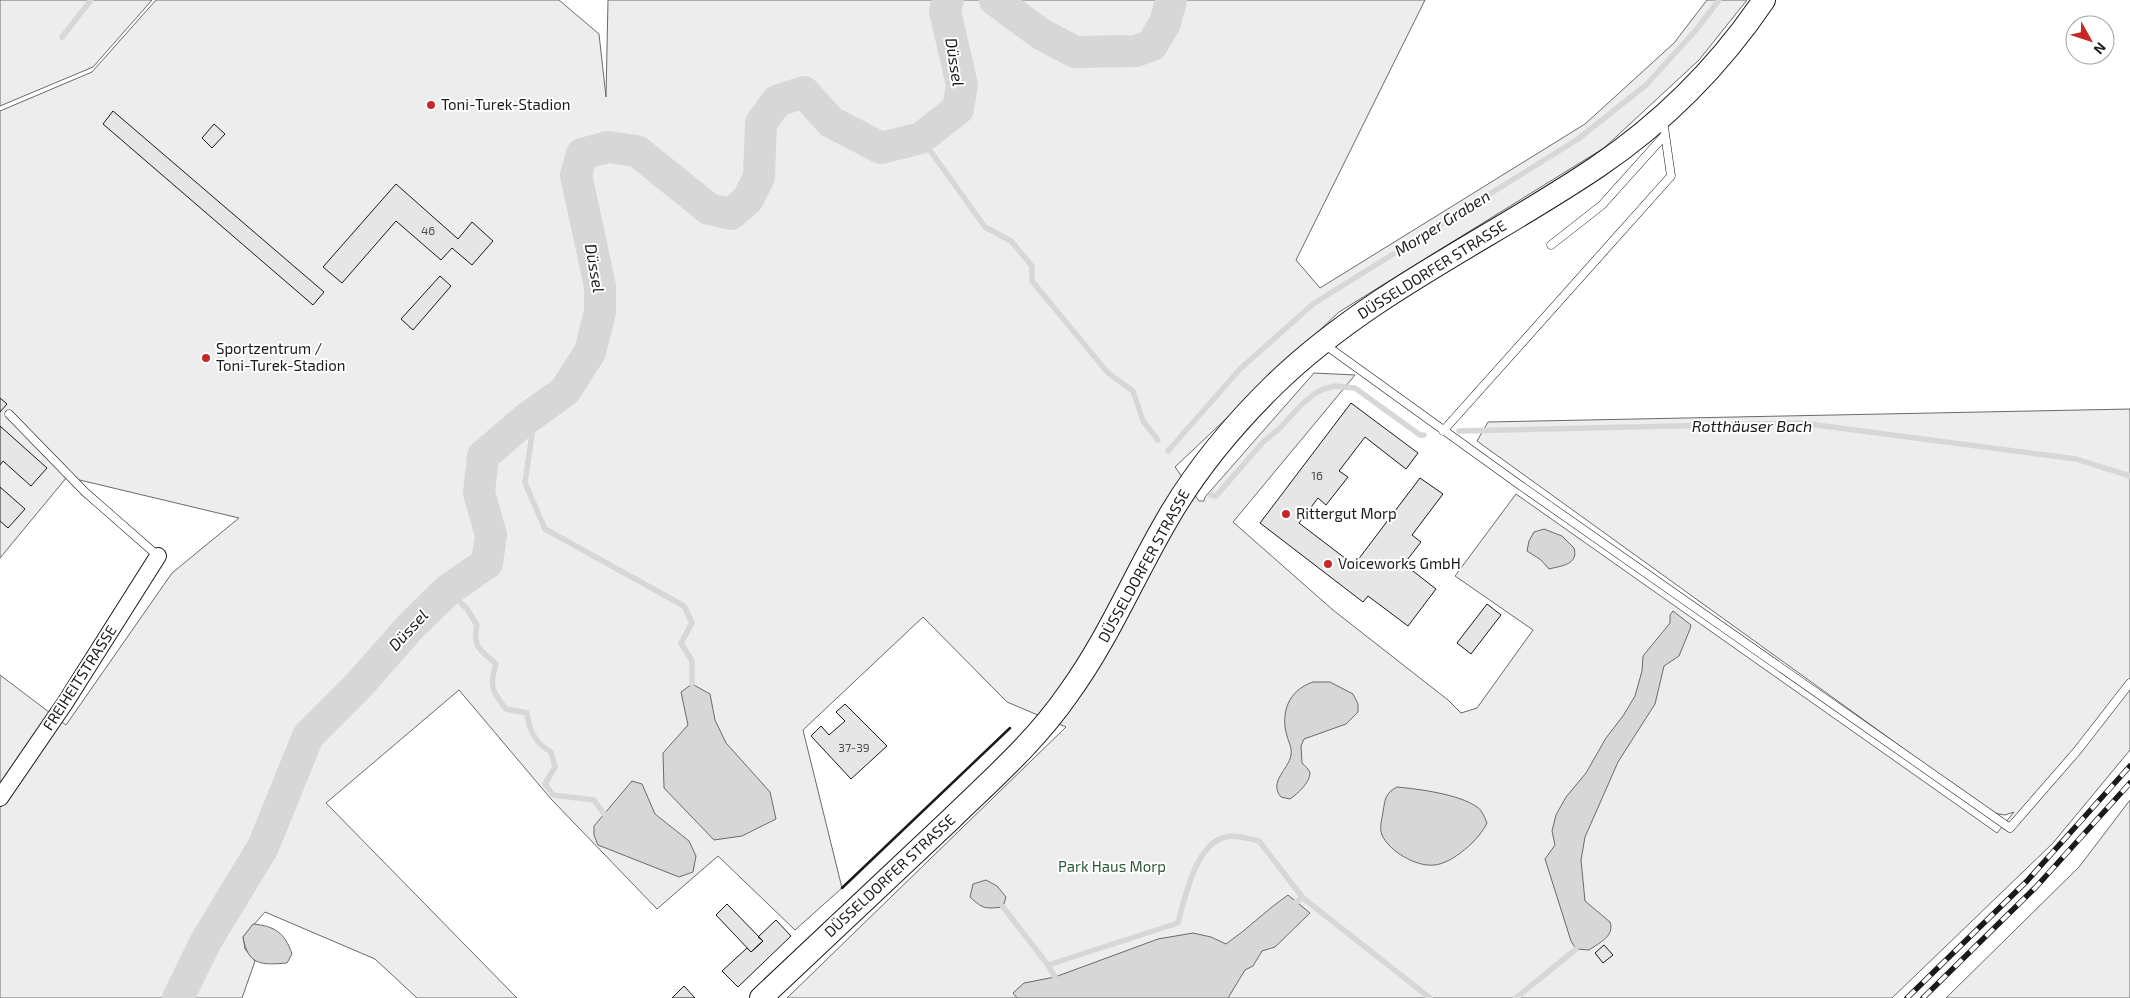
<svg xmlns="http://www.w3.org/2000/svg" width="2130" height="998" font-family="'Exo 2',sans-serif">
	<style>
		.green { fill: #ededed; stroke: #6a6a6a }
		.water { fill: #d7d7d7; stroke: #6a6a6a }
		.lines { fill: none; stroke-linecap: round; stroke-linejoin: round }
		.stream { stroke: #d7d7d7; stroke-width: 5.5 }
		.river { stroke: #d7d7d7; stroke-width: 32 }
		.building { fill: #e6e6e6; stroke: #1a1a1a }
		.lane-casing { stroke: #1a1a1a; stroke-width: 9 }
		.street-casing { stroke: #1a1a1a; stroke-width: 18 }
		.secondary-casing { stroke: #1a1a1a; stroke-width: 24 }
		.lane { stroke: #fff; stroke-width: 8 }
		.street { stroke: #fff; stroke-width: 16 }
		.secondary { stroke: #fff; stroke-width: 22 }
		.rail-casing { stroke: #1a1a1a; stroke-width: 5.5 }
		.rail { stroke: #fff; stroke-width: 4; stroke-dasharray: 11; stroke-linecap: butt }
		.wall { stroke: #1a1a1a; stroke-width: 2.5 }
		.poi-dot { fill: #c62828; stroke: #fff; stroke-width: 2 }
		.labels { text-anchor: middle; stroke-width: 4; stroke-linejoin: round; paint-order: stroke }
		.number-label { font-size: 12px; fill: #4d4d4d }
		.poi-label { font-size: 15px; fill: #1a1a1a; stroke: #fff; text-anchor: start }
		.street-label { font-size: 15px; fill: #1a1a1a; stroke: #fff }
		.park-label { font-size: 15px; fill: #2b5a34; stroke: #fff }
		.water-label { font-size: 16px; font-style: italic; fill: #1a1a1a; stroke: #fff }
	</style>
	<rect width="100%" height="100%" fill="#fff"/>
	<!-- green -->
	<path class="green" d="M0,0H152L93,67L0,106Z
		M156,0H559L599,34L606,97L608,0H1425L1296,260L1320,288L1585,124L1674,43L1707,0H1747L1699,60L1604,148L1339,312L1175,467L1199,501H1204L1205,497L1314,373L1355,375L1233,522L1333,610L1448,700L1461,713L1477,708L1533,630L1455,576L1516,494L1997,833L2014,812L2005,815L1993,813L1477,441L1488,422L2130,409V750L2053,843L1892,998H787L1066,727L1007,702L923,617L803,730L842,888L795,930L718,856L657,909L551,799L459,690L326,803L517,998H417L375,959L265,912L243,937L245,949L255,961L242,998H0V675L66,725L172,573L239,518L67,477L0,558V111L92,72Z
		M2130,800V998H1946L2079,867Z"/>
	<!-- water -->
	<path class="water" d="M1544,529L1562,536L1574,548C1579,565 1560,566 1549,569L1541,560L1527,551L1529,541L1534,532Z
		M1673,611L1691,625L1690,629L1679,656L1664,666L1655,704L1618,762L1585,837L1581,860L1585,901L1610,922C1615,936 1599,943 1589,950L1576,949L1571,941L1545,859L1555,845L1552,831L1556,815L1566,797L1586,773L1606,738L1623,716L1635,696L1642,671L1643,656L1670,623V615Z
		M1313,682H1330L1353,694L1358,704V712L1346,724L1304,739L1301,746L1302,763C1305,766 1309,769 1310,773C1310,783 1297,794 1290,799L1281,797C1268,782 1289,769 1291,755C1292,747 1289,743 1287,736C1280,712 1289,690 1313,682Z
		M692,684L710,694L715,720L726,743L770,792L776,819L742,836L714,840L664,788L663,753L688,725L681,692Z
		M632,781L642,784L655,814L689,841L696,856L693,872L679,877L598,845L594,835V826Z
		M1397,787C1418,789 1459,794 1477,807C1482,810 1485,818 1487,823C1480,839 1452,864 1434,865C1416,867 1389,851 1382,835C1379,828 1382,819 1383,812C1385,800 1385,793 1397,787Z
		M986,880L997,886L1006,897L1003,907C985,909 983,909 970,897L973,884Z
		M1288,895L1310,913L1275,947L1262,951L1253,966L1245,970L1228,998H1017L1013,993L1024,983L1055,977L1158,939L1193,933L1211,937L1226,944C1248,929 1266,910 1288,895Z
		M253,924C275,926 285,933 292,954L287,963C262,965 248,966 243,937Z"/>
	<g class="lines">
		<!-- stream -->
		<path class="stream" d="M62,37L91,0
			M921,138L985,227L1011,241L1032,266V281L1108,373L1133,391L1143,421L1158,440
			M526,419L532,434L525,483L545,529L684,606L692,623L681,643L692,661V684
			M1459,431L1801,423L2076,459L2130,476
			M1168,451L1240,369L1313,304L1578,139L1646,85L1696,30L1719,0
			M1211,495L1216,496L1263,442L1279,429L1302,404L1314,394L1324,389L1335,386L1355,388L1420,435H1424
			M448,590L467,609L477,625C472,648 481,650 496,664C489,687 492,691 506,709L527,713C529,730 535,743 551,752L555,767L545,784L553,795L594,800L604,814
			M1296,902L1303,898L1430,998
			M1003,907L1048,965L1178,923C1185,898 1195,845 1225,837C1235,834 1249,839 1259,841L1303,898
			M1048,965L1055,977
			M1516,998L1576,949"/>
		<!-- river -->
		<path class="river" d="M995,0L1041,34L1075,52L1136,51L1152,45L1165,23L1171,0
			M178,998L206,941L263,847L308,736L359,685L411,626L448,590L487,563L491,535L479,493L483,456L526,419L565,391L590,352L600,312V286L576,175L582,154L608,147L637,151L709,209L731,214L748,199L759,177L761,123L777,101L804,92L831,122L881,148L921,138L958,109L962,85L945,11L948,0"/>
	</g>
	<!-- building -->
	<path class="building" d="M113,111L324,292L313,305L103,124Z
		M214,124L225,134L212,148L202,138Z
		M396,184L458,239L472,222L493,241L472,265L452,248L441,260L396,221L342,283L323,267Z
		M440,276L451,286L413,330L401,319Z
		M0,398L7,404L0,412Z
		M1351,403L1418,453L1406,469L1365,437L1339,471L1348,477L1326,505L1318,498L1299,523L1354,565L1420,478L1443,494L1412,535L1421,542L1404,564L1436,589L1408,626L1368,596L1363,602L1260,523Z
		M0,426L47,468L31,486L3,461L0,465Z
		M0,487L25,509L8,528L0,521Z
		M1487,604L1501,615L1471,654L1457,643Z
		M845,704L887,746L851,779L811,736L821,726L829,735L845,721L836,712Z
		M727,904L763,941L751,952L716,915Z
		M776,920L791,936L738,987L722,971L747,948L751,952L763,941L758,937Z
		M1604,945L1613,955L1603,963L1595,953Z
		M684,986L695,998H672Z"/>
	<g class="lines">
		<!-- lane casing -->
		<g class="lane-casing">
			<path id="lane" d="M1551,245L1602,205L1664,136
				M1324,344L1517,483L2010,828L2077,751L2130,683
				M9,414L85,492L158,556
				M1443,431L1671,176L1663,120"/>
		</g>
		<!-- street casing -->
		<g class="street-casing">
			<path id="street" d="M0,798L65,703L158,556"/>
		</g>
		<!-- secondary casing -->
		<g class="secondary-casing">
			<path id="secondary" d="M761,998C824,939 887,880 950,820C991,780 1035,742 1068,694C1109,638 1135,573 1171,513C1199,466 1236,422 1275,384C1369,293 1489,240 1597,167C1662,123 1720,65 1764,0"/>
		</g>
		<!-- lane -->
		<use href="#lane" class="lane"/>
		<!-- street -->
		<use href="#street" class="street"/>
		<!-- secondary -->
		<use href="#secondary" class="secondary"/>
		<!-- rail casing -->
		<g class="rail-casing">
			<path id="rail" d="M1907,998L2027,881L2130,766
				M1923,998L2036,887L2130,783"/>
		</g>
		<!-- rail -->
		<use href="#rail" class="rail"/>
		<!-- wall -->
		<path class="wall" d="M842,888L1010,728"/>
	</g>
	<!-- markers -->
	<g class="poi-dot">
		<circle cx="431" cy="105" r="5"/>
		<circle cx="206" cy="358" r="5"/>
		<circle cx="1286" cy="514" r="5"/>
		<circle cx="1328" cy="564" r="5"/>
	</g>
	<g class="labels">
		<!-- number labels -->
		<g class="number-label">
			<text x="428" y="235">46</text>
			<text x="1317" y="480">16</text>
			<text x="854" y="752">37-39</text>
		</g>
		<!-- poi labels -->
		<g class="poi-label">
			<text x="441" y="110">Toni-Turek-Stadion</text>
			<text x="216" y="354">Sportzentrum /<tspan x="216" dy="17">Toni-Turek-Stadion</tspan></text>
			<text x="1296" y="519">Rittergut Morp</text>
			<text x="1338" y="569">Voiceworks GmbH</text>
		</g>
		<!-- street labels -->
		<g class="street-label">
			<text transform="translate(1432 270) rotate(-32)" y="5">DÜSSELDORFER STRASSE</text>
			<text transform="translate(1144 566) rotate(-61)" y="5">DÜSSELDORFER STRASSE</text>
			<text transform="translate(80 678) rotate(-57)" y="5">FREIHEITSTRASSE</text>
			<text transform="translate(890 876) rotate(-43)" y="5">DÜSSELDORFER STRASSE</text>
		</g>
		<!-- park labels -->
		<g class="park-label">
			<text x="1112" y="872">Park Haus Morp</text>
		</g>
		<!-- water labels -->
		<g class="water-label">
			<text transform="translate(955 62) rotate(81)" y="6">Düssel</text>
			<text transform="translate(1442 223) rotate(-32)" y="6">Morper Graben</text>
			<text transform="translate(595 268) rotate(80)" y="6">Düssel</text>
			<text x="1752" y="432">Rotthäuser Bach</text>
			<text transform="translate(408 630) rotate(-47)" y="6">Düssel</text>
		</g>
	</g>
	<!-- north arrow -->
	<g transform="translate(2090 40) rotate(130)"><circle r="24" fill="#ffffff" stroke="#a3a3a3"/>
	<path d="M0-4L9 19L0 12L-9 19Z" fill="#c62828"/>
	<text y="-8" font-size="14" font-weight="bold" text-anchor="middle" fill="#1a1a1a">N</text>
	</g>
</svg>
